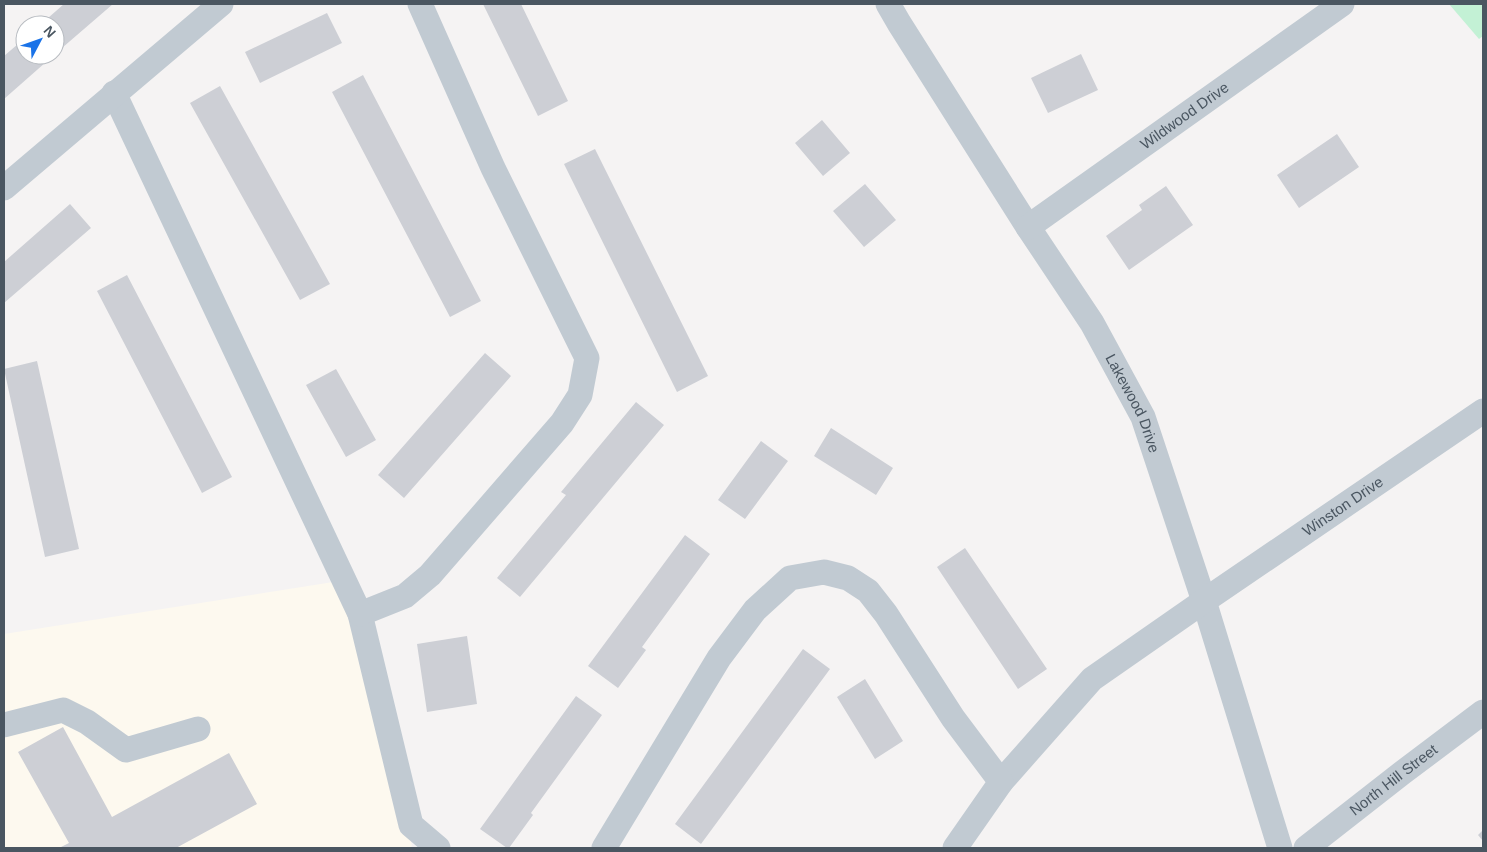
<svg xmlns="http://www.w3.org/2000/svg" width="1487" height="852" font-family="Arial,sans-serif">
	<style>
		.commercial { fill: #fdf9ef }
		.green { fill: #c3f1d5 }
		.building { fill: #cdcfd5 }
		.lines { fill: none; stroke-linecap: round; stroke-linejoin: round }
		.minor { stroke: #c1cad2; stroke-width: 25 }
		.labels { text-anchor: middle; stroke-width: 4; stroke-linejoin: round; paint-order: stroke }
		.street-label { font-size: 15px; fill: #4a5661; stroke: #fff }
	</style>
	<rect width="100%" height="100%" fill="#f5f3f3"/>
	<!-- commercial -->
	<path class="commercial" d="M346,580L412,846L410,848H4V634Z"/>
	<!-- green -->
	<path class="green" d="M1449,4H1483V36L1479,39Z"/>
	<!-- building -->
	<path class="building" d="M64,4H113L55,54V25H40Z
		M483,4H521L568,101L538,116Z
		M327,13L342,43L260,83L245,52Z
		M25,38V55H54L4,99V56Z
		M1081,54L1098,90L1048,113L1031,78Z
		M363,75L481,301L450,317L332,92Z
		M220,86L330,284L300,300L190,103Z
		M822,120L850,153L823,176L795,143Z
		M1337,134L1359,167L1299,208L1277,175Z
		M595,149L708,376L677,392L564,164Z
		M865,184L896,220L864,247L833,211Z
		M1166,186L1193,225L1129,270L1106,236L1142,210L1139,205Z
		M70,204L91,228L4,303V262Z
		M127,275L232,477L202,493L97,291Z
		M485,353L511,376L404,498L378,475Z
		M37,361L79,549L45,557L4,369Z
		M336,369L376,440L346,457L306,385Z
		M636,402L664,425L520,597L497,578L566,495L561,492Z
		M831,428L893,468L876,495L814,456Z
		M761,441L788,461L745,519L718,500Z
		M685,535L710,554L642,647L646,650L618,688L588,666Z
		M965,548L1047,669L1018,689L937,567Z
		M467,636L477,704L427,712L417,644Z
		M803,649L830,669L701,844L675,824Z
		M865,679L903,741L875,759L837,697Z
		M576,696L602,715L531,813L533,815L509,848H507L480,829Z
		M63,727L112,817L229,753L257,804L176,848H59L69,843L18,752Z
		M1483,830V841L1478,835Z"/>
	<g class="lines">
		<!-- minor -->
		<g class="minor">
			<path d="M420,4L493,168L587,358L580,395L562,423L430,575L405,596L360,614L411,825L438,848"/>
			<path id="s1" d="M888,4L899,23L1028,227L1092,323L1143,417L1204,601L1280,848"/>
			<path d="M114,93L360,614"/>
			<path d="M4,188L221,4"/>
			<path id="s2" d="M1028,227L1342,4"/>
			<path d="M4,725L63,710L87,722L126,750L198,729"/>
			<path id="s3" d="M1001,782L1092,679L1204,601L1483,411"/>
			<path d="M604,848L719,658L755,610L790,578L824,572L848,578L868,591L886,614L953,718L1001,782L955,848"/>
			<path id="s4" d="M1306,848L1402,773L1483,712"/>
		</g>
	</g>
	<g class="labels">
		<!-- street labels -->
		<g class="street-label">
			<text dy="5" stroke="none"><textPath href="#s2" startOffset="192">Wildwood Drive</textPath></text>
			<text dy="5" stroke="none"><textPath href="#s1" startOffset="469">Lakewood Drive</textPath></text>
			<text dy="5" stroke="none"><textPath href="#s3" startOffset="442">Winston Drive</textPath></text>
			<text dy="5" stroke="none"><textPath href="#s4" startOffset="111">North Hill Street</textPath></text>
		</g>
	</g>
	<!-- border -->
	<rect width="1487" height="852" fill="none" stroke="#4a5661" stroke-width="10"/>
	<!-- north arrow -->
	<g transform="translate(40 40) rotate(49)"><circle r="24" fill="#ffffff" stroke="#b7bbc0"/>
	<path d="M0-4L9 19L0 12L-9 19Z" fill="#1a73e8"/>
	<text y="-8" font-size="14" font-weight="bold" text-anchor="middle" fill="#4a5661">N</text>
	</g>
</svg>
